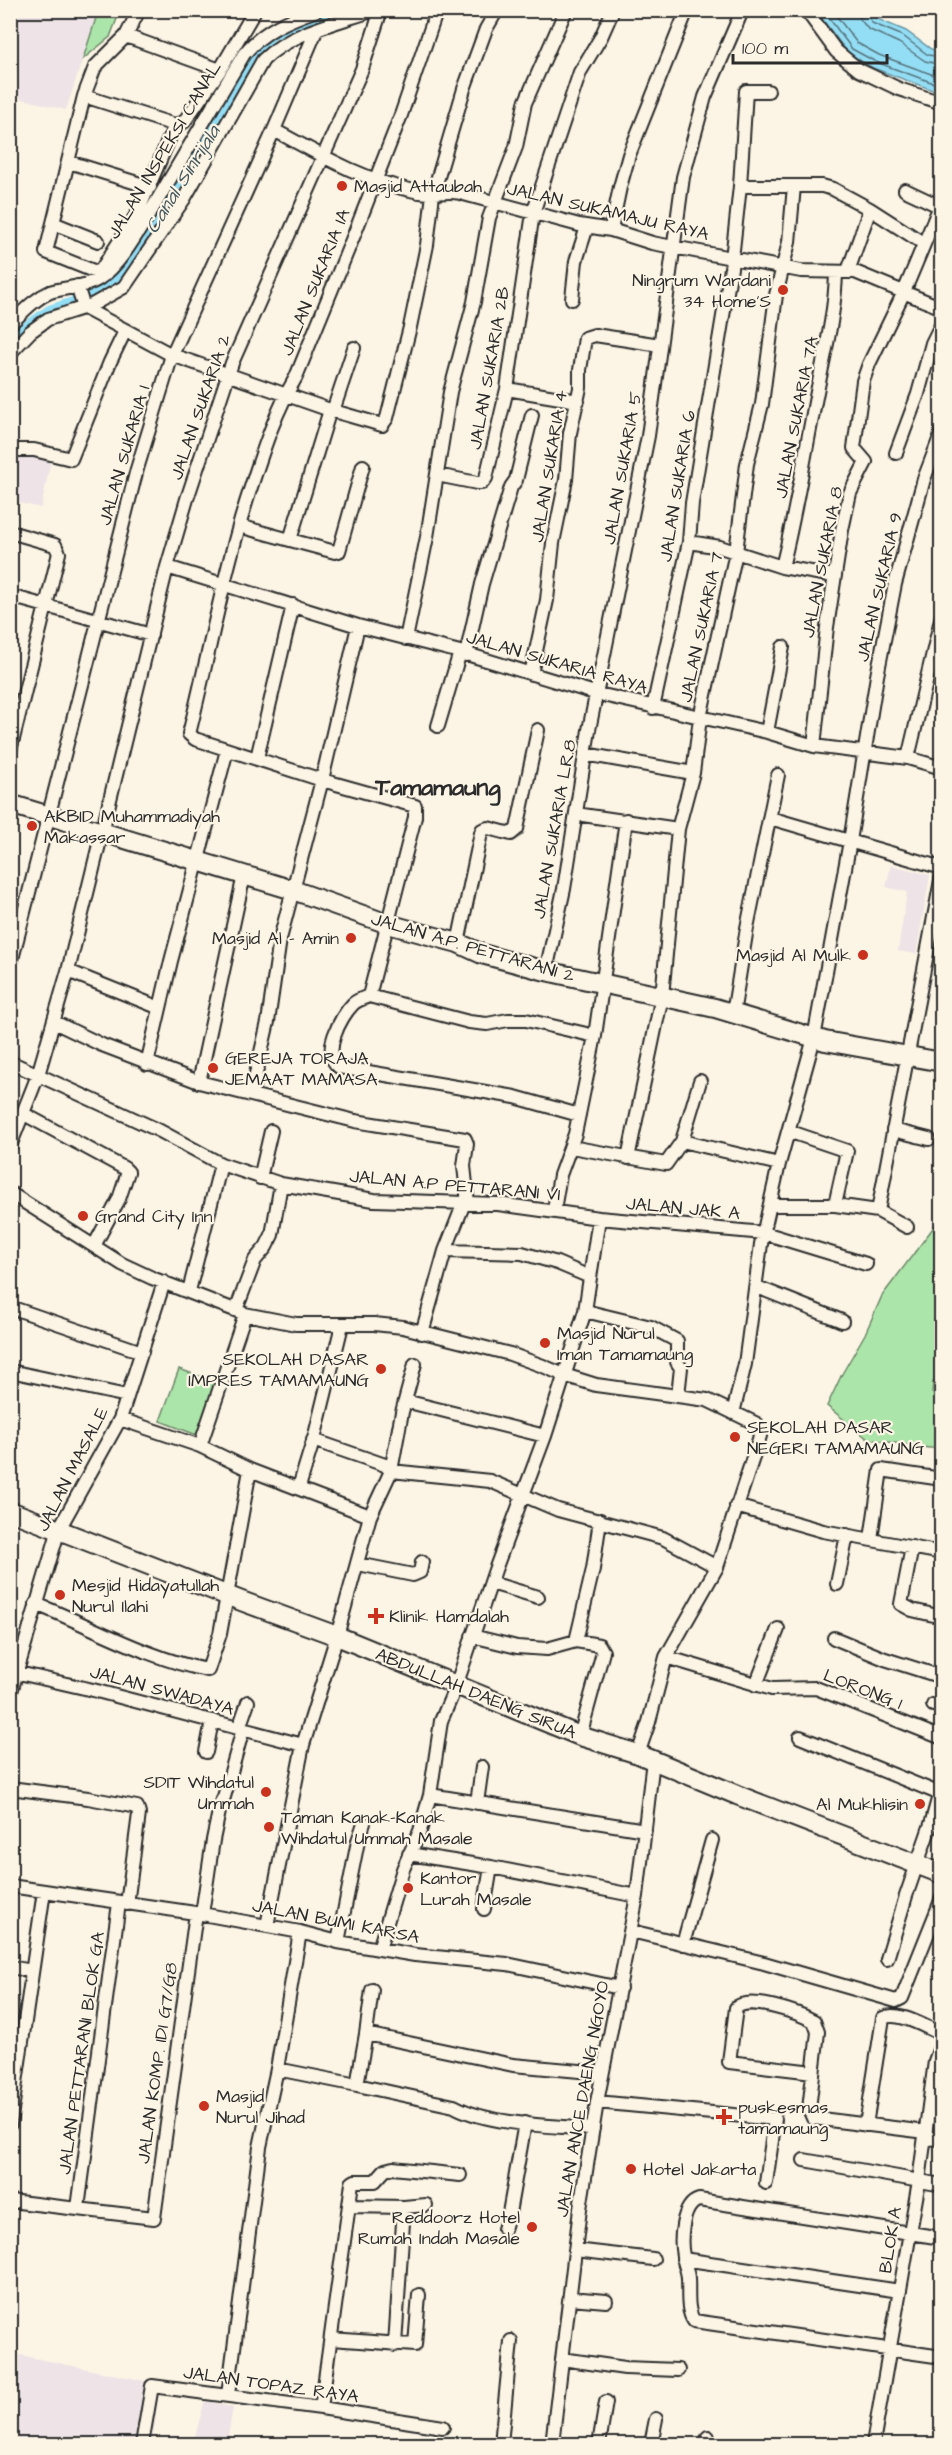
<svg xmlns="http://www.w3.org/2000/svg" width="952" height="2455" font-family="'Architects Daughter',sans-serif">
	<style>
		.built { fill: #eee3e6 }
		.green { fill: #ace5a9; stroke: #6c886a; stroke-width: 1.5 }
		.water { fill: #94def5; stroke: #6a96a4; stroke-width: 1.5 }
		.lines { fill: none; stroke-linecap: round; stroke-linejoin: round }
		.shore { stroke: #55737c; stroke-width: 1.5 }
		.canal { stroke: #94def5; stroke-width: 10 }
		.street-casing { stroke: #2b2b2b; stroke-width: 16 }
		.secondary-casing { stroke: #2b2b2b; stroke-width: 22 }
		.street { stroke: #fcf5e5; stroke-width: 12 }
		.secondary { stroke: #fcf5e5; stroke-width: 18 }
		.poi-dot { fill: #c8321e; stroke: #fcf5e5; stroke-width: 2 }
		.labels { text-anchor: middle; stroke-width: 4.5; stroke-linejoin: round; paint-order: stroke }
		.street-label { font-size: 18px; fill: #2b2b2b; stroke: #fcf5e5 }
		.poi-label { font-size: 18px; fill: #2b2b2b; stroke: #fcf5e5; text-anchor: start }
		.water-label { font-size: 20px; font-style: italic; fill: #45585e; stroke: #fcf5e5 }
		.district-label { font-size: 24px; font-weight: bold; fill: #2b2b2b; stroke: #fcf5e5 }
	</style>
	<rect width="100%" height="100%" fill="#fcf5e5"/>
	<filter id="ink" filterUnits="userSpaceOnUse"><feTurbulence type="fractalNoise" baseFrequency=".0167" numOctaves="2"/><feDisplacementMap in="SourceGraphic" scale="12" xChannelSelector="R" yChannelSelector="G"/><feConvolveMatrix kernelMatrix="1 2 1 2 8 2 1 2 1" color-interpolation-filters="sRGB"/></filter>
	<g filter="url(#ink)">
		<!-- built -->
		<path class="built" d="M10,11H72L96,18L66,110L11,96Z
			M10,454H24L51,460L41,508L11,501Z
			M891,865L930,875L916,954L898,951L907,892L886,887Z
			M10,2353L160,2384L152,2444H11Z
			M205,2400L233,2408L228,2436L276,2444H193Z"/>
		<!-- green -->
		<path class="green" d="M72,11H120L110,37L83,59L96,18Z
			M939,1220L942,1223V1368L939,1382H933L932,1393L941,1395V1447L929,1448L868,1439L827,1406L842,1374L865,1334L882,1296Z
			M179,1369L216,1382L197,1435L160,1421Z"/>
		<!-- water -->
		<path class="water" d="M816,11H870L875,18L906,31L931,49L941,52V93L873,68L848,53Z"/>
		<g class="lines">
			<!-- shore -->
			<path class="shore" d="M823,10L852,49L876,62L942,86
				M832,10L857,43L879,55L942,78
				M858,10L860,19L868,29L899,43L925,61L942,65
				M866,10L872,23L903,36L928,55L942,57"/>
			<!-- canal -->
			<path class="canal" d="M10,342L24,328L49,310L97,294L128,265L232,94L271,36L295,25L343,10"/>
			<!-- street casing -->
			<g class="street-casing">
				<path id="street" d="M139,10L126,36L95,67L84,96L46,252L96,272L101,270L137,214L175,125
					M437,10L401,115L354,235L296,377C276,411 264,447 252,484C225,565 210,650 189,734L195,739L322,780L415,806V817L369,996L469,1022L487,1024L508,1020H526L595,1036
					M806,10L836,51L859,70L899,89L942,103
					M126,36L220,70
					M84,96L175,125
					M175,125L184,122L220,70L254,12
					M274,130C320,155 366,182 419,192C433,195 446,190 460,193L579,225L611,230L652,243L801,271L855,272L942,308
					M69,162L150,187
					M740,186L746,91H768
					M905,190L939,206
					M867,216L870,209L923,243
					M53,223L98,241
					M611,230L620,187L629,155L687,10
					M77,286L84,308L172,355L330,410L382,425L387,418L410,327L427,245L433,194L464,89L486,29L497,10
					M572,299L576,261L587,227
					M10,324C23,312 34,299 50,292C66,287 85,288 100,278C118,267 137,234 148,216L244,54C264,30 288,20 317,10
					M10,353L30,332L48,319L92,305L124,287L184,199L263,60C291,32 337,23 374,10
					M507,389L578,401
					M330,410L290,540L335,552L339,551L363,466
					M333,411L354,348
					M10,450H34L71,459L110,362L125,331
					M896,453L918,394L932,343L942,323
					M437,475L477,483H482L486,478L507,389L533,213L580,72L601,37L613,10
					M511,487L516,480L532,415
					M239,526L290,540
					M10,532L55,545L59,553L10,751
					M689,542L720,547L782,567L834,576
					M167,567L358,626L460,652L598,694L767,732L814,746L908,758L942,768
					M782,567C795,516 803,465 813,413C821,366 835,321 836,272
					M10,596L151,635
					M406,639L427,537L450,392L474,302L489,218L516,147L525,103L566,10
					M466,655L482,584L511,487
					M531,674L547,600L553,543L566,480L570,433L580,388V370L585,338L595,335L660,345
					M653,708L689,542L692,503L731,268L740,186H822L833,189L870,209L848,271
					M438,726L460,652
					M767,732L783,647
					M814,746L827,627L842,530L850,493L866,462L854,448L863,381L869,364L904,292L942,201
					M585,754L693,773
					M257,758L293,605
					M908,758L942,615
					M576,814L678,829
					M770,818L942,868
					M458,943L481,833L482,830L488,828L511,834L517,829L538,730
					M10,967L137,469L172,355L274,130L316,31
					M68,971L160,1008
					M546,971L564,889L589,730L648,436L683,177L705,97L742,11L740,10
					M369,996C364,998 357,1000 353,1004C340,1017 321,1054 339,1067L515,1097L579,1115
					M733,1014L747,928L778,775
					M54,1022L102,1045L199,1082L355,1121L465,1139L467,1144L464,1166L468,1203
					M10,1062L160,1131L221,1164L281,1184L374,1200L498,1204L599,1218L764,1233L866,1264
					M147,1064L171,961L227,750
					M199,1082L244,875
					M251,1095L268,1022L280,939L322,780L358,626
					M24,1114L124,1168L128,1172L119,1199L94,1246
					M893,1130L929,1139
					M788,1131L847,1151L835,1205
					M682,1141L779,1164
					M10,1146L38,1075L68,971L167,567L187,499L232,363L362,69L381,10
					M571,1147L666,1164L682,1141L700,1081
					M628,1158L662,996L678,829L693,773L700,718L736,552L747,464L762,404L776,295L789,242L794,186
					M260,1178L271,1131
					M10,1193L122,1264L152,1278L245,1314L296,1324H374L403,1327L510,1354L543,1366L564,1375L596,1385L707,1400L757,1424L760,1436L717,1567L666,1657L649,1722L638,1754
					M771,1205H835L878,1211L942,875
					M554,1210L560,1175L575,1134L595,1036L626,820
					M878,1211L907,1227
					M445,1251L522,1253L557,1263L590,1277
					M757,1287L842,1321
					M189,1291L221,1164
					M10,1307L142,1352
					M236,1310L255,1260L266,1247L272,1235L281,1184
					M585,1311L651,1327L677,1341V1362L681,1368L678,1395
					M422,1333L445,1251L464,1203
					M10,1371L127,1396
					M405,1401L545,1436
					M733,1413L745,1364L761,1244L779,1164L814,1038L850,841L877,676L895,584L924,479L942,432
					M120,1419L200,1446L250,1470L370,1516
					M313,1440L385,1465L391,1471L490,1481L558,1510L663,1538L717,1567
					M200,1446L245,1314
					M299,1487L315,1435L342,1325
					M736,1506L823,1531L942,1553
					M871,1539L881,1470L942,1479
					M912,1547L901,1604L912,1610L942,1617
					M358,1564L413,1575L420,1572L422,1562
					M491,1583L538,1597
					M837,1584L847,1535
					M36,1604C89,1625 153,1661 208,1670L220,1634L250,1470
					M472,1636L517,1647L547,1649L576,1641
					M834,1638L885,1659L942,1677
					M666,1657L772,1689L816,1688L942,1738
					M10,1671L93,1690L303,1745
					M756,1685L778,1629
					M10,1695L59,1529L120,1419L164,1282
					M933,1705L942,1707
					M239,1728L248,1702
					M580,1736L603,1652L599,1645L576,1641L593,1569L600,1520
					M800,1737L938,1793
					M206,1752L212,1721
					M10,1788L88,1798L137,1807L139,1814L127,1904
					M430,1795L645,1830
					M477,1803L482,1767
					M409,1854L491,1867L637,1896
					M10,1886L202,1914L300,1932L338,1942L415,1955L507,1964L620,1988
					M484,1909L491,1867
					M202,1914L213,1840L221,1802L224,1797L243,1729
					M267,1926L303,1745L337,1636L370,1516L391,1471L402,1412L415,1364
					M631,1931L764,1963L896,2001L902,1998L942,1898
					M338,1942L358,1841L364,1823
					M683,1944L712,1840
					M379,1949L403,1869L420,1831L430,1795L441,1721L456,1686L495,1570L545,1436L585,1311L599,1218
					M887,1959L906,1896L932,1821L942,1785
					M10,1967L32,1971
					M366,2034L372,1990
					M277,2069L357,2085L366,2034L513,2065L602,2073
					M813,2072L729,2062L736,2008C748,1995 799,2013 814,2021L818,2032L809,2109L813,2118L926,2132
					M357,2085L454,2106C488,2125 554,2126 593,2129
					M597,2102L775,2119L766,2183
					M10,2124L44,1891
					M866,2125L883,2018C899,2010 926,2028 942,2034
					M925,2138L942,2139
					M804,2160L942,2185
					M10,2201L154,2218L196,1913
					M349,2206L404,2207L395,2345
					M404,2207L426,2205
					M78,2208L119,1903
					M504,2229L509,2213L525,2123
					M942,2238L699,2200C681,2205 680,2241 683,2256C684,2264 688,2271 688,2279C689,2292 686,2310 694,2321L942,2357
					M575,2250L653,2259
					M683,2259L900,2291
					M570,2298L606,2301
					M331,2339L415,2345L419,2295
					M562,2359L625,2368L678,2370
					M228,2395L260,2147L277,2069L300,1932
					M321,2408L352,2183L355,2181H375L385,2170L393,2168L460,2175
					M142,2444L152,2386L321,2408L443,2427
					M501,2444L511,2341
					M552,2444L580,2209L597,2102L637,1896L653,1760
					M599,2444L606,2402
					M651,2444L656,2419
					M706,2444L708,2437
					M873,2444L919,2181L935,2061L942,2042"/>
			</g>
			<!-- secondary casing -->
			<g class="secondary-casing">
				<path id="secondary" d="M10,804L293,890L388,924L458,943L482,954L546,971L715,1008L825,1041L942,1062
					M10,1511L244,1602L337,1636L580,1736L638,1754L737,1795L942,1874"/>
			</g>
			<!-- street -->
			<use href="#street" class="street"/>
			<!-- secondary -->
			<use href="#secondary" class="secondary"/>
		</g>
	</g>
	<!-- markers -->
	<g class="poi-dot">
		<circle cx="342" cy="186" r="6"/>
		<circle cx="783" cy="290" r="6"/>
		<circle cx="32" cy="826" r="6"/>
		<circle cx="351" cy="938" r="6"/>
		<circle cx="863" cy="955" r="6"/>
		<circle cx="213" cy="1068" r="6"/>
		<circle cx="83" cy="1216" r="6"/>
		<circle cx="545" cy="1343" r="6"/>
		<circle cx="381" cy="1369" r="6"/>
		<circle cx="735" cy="1437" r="6"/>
		<circle cx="60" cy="1595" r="6"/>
		<path d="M373 1607h6v6h6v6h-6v6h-6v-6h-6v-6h6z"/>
		<circle cx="266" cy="1792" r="6"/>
		<circle cx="920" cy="1804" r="6"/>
		<circle cx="269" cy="1827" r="6"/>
		<circle cx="408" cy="1888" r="6"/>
		<circle cx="204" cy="2106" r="6"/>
		<path d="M721 2108h6v6h6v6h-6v6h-6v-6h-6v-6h6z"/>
		<circle cx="631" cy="2169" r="6"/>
		<circle cx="532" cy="2227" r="6"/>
	</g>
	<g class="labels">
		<!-- street labels -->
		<g class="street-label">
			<text transform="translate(164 150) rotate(-59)" y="6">JALAN INSPEKSI CANAL</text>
			<text transform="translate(608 211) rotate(13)" y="6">JALAN SUKAMAJU RAYA</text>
			<text transform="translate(315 282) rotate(-68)" y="6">JALAN SUKARIA IA</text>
			<text transform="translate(489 368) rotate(-80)" y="6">JALAN SUKARIA 2B</text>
			<text transform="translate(200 407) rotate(-71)" y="6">JALAN SUKARIA 2</text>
			<text transform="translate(796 417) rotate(-79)" y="6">JALAN SUKARIA 7A</text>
			<text transform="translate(124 455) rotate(-74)" y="6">JALAN SUKARIA I</text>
			<text transform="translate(549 466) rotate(-81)" y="6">JALAN SUKARIA 4</text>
			<text transform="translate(622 468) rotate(-80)" y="6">JALAN SUKARIA 5</text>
			<text transform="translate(677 486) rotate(-81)" y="6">JALAN SUKARIA 6</text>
			<text transform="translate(822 562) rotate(-79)" y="6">JALAN SUKARIA 8</text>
			<text transform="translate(879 587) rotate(-77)" y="6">JALAN SUKARIA 9</text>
			<text transform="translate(701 627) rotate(-78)" y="6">JALAN SUKARIA 7</text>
			<text transform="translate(557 662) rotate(16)" y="6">JALAN SUKARIA RAYA</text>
			<text transform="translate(554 829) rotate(-80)" y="6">JALAN SUKARIA LR.8</text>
			<text transform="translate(473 947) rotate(16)" y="6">JALAN A.P. PETTARANI 2</text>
			<text transform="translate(455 1185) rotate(5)" y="6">JALAN A.P PETTARANI VI</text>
			<text transform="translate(683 1208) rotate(5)" y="6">JALAN JAK A</text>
			<text transform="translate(72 1469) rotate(-63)" y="6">JALAN MASALE</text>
			<text transform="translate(863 1689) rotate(21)" y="6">LORONG 1</text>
			<text transform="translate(162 1690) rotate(15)" y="6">JALAN SWADAYA</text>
			<text transform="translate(476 1693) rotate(22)" y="6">ABDULLAH DAENG SIRUA</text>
			<text transform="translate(336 1921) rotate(11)" y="6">JALAN BUMI KARSA</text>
			<text transform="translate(81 2053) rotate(-82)" y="6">JALAN PETTARANI BLOK GA</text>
			<text transform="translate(157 2063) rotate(-82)" y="6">JALAN KOMP. IDI G7/G8</text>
			<text transform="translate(582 2099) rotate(-80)" y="6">JALAN ANCE DAENG NGOYO</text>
			<text transform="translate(890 2240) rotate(-81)" y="6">BLOK A</text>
			<text transform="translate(271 2384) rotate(8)" y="6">JALAN TOPAZ RAYA</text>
		</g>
		<!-- poi labels -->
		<g class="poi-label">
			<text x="354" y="192">Masjid Attaubah</text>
			<text x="771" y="286" text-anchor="end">Ningrum Wardani<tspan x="771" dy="21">34 Home'S</tspan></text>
			<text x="44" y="822">AKBID Muhammadiyah<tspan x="44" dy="21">Makassar</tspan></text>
			<text x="339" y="944" text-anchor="end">Masjid Al - Amin</text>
			<text x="851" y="961" text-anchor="end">Masjid Al Mulk</text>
			<text x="225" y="1064">GEREJA TORAJA<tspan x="225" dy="21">JEMAAT MAMASA</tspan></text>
			<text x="95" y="1222">Grand City Inn</text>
			<text x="557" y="1339">Masjid Nurul<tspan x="557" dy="21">Iman Tamamaung</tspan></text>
			<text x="369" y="1365" text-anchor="end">SEKOLAH DASAR<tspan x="369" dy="21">IMPRES TAMAMAUNG</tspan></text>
			<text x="747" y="1433">SEKOLAH DASAR<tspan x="747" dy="21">NEGERI TAMAMAUNG</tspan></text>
			<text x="72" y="1591">Mesjid Hidayatullah<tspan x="72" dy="21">Nurul Ilahi</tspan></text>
			<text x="389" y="1622">Klinik Hamdalah</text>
			<text x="254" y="1788" text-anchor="end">SDIT Wihdatul<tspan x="254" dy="21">Ummah</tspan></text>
			<text x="908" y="1810" text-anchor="end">Al Mukhlisin</text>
			<text x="281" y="1823">Taman Kanak-Kanak<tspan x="281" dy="21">Wihdatul Ummah Masale</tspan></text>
			<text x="420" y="1884">Kantor<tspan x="420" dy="21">Lurah Masale</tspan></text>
			<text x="216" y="2102">Masjid<tspan x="216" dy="21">Nurul Jihad</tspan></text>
			<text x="738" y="2113">puskesmas<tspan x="738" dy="21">tamamaung</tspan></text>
			<text x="643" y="2175">Hotel Jakarta</text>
			<text x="520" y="2223" text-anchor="end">Reddoorz Hotel<tspan x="520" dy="21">Rumah Indah Masale</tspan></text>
		</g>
		<!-- water labels -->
		<g class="water-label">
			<text transform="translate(182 179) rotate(-58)" y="7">Canal Sinrijala</text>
		</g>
		<!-- district labels -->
		<g class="district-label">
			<text x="438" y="795">Tamamaung</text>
		</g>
	</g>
	<!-- margin -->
	<rect width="952" height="2455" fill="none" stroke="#fcf5e5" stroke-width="36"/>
	<rect x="18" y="18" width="916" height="2419" fill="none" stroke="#2b2b2b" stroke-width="2" filter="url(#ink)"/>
	<!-- scale -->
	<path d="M733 54v9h154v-9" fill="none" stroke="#2b2b2b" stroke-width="3"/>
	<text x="742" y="54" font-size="18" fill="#2b2b2b" stroke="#fcf5e5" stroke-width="4.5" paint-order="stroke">100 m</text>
</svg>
